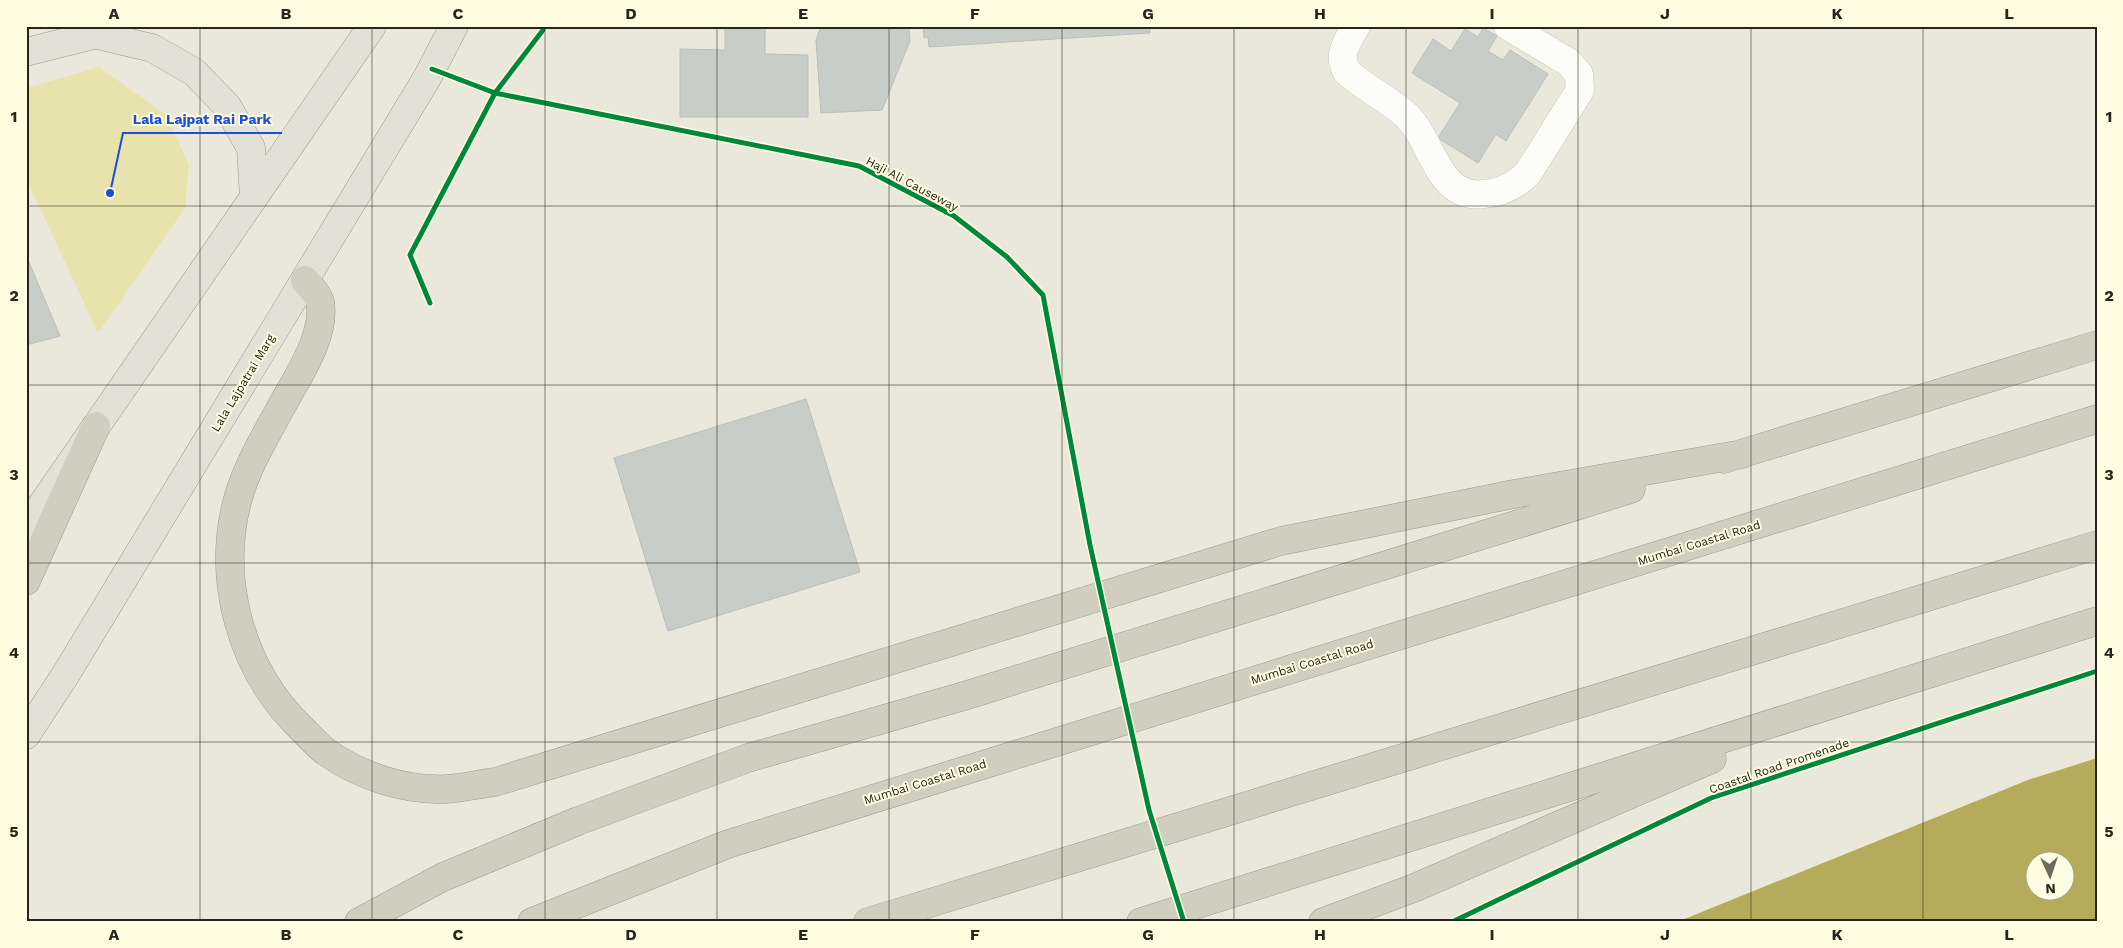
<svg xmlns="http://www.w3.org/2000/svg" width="2123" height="948" font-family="'Work Sans',sans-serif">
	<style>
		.green { fill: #e8e3ac }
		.water { fill: #b4ac5b; fill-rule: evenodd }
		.building { fill: #c9cdca; stroke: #babebb }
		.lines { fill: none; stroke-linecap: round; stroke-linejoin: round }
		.street-casing { stroke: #c7c6ba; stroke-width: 29 }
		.primary-casing { stroke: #9e9c86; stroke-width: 29 }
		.highway-casing { stroke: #9e9c86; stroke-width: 29 }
		.path { stroke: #dbdad7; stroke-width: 3; stroke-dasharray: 1 4; stroke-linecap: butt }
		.street { stroke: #fcfcf9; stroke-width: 28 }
		.primary { stroke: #e2e1d6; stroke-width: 28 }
		.highway { stroke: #d0cfbf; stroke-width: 28 }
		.cycleway-casing { stroke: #fefce1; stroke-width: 8 }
		.cycleway { stroke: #00873e; stroke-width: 5 }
		.grid { fill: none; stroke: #27261c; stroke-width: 1; stroke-opacity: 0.55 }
		.labels { text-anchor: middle; stroke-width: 4; stroke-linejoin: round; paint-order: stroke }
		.street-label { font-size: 12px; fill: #27261c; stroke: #fefce1 }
		.leader { fill: none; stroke: #1d4ed8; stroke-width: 2 }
		.callout-dot { fill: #1d4ed8; stroke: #fefce1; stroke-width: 2 }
		.callout-label { font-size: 14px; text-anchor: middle; font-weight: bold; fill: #1d4ed8; stroke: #fefce1; stroke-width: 4; stroke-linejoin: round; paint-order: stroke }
		.neatline { fill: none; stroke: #27261c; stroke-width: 2 }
		.grid-label { font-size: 16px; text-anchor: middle; font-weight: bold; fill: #27261c }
	</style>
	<rect width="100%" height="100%" fill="#eae8da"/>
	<!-- green -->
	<path class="green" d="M99,67L166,115L189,165L185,208L98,333L26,178V88Z"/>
	<!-- water -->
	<path class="water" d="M2097,758V922H1677L2028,780ZM2036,860H2066V890H2036Z"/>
	<!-- building -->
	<path class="building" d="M725,26H765V54L808,55V117H680V49L725,50Z
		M821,26H909L910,41L882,110L821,113L816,40Z
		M923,26H1150V33L929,47L928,37L924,38Z
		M1483,28L1497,36L1488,51L1503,60L1510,50L1548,74L1506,141L1496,134L1478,163L1438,138L1460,103L1412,73L1433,39L1451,51L1465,29L1478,37Z
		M26,255L60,336L26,345Z
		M806,399L860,572L668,631L614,458Z"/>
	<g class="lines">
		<!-- street casing -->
		<g class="street-casing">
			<path id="street" d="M1356,26C1347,43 1337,54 1347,72C1365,88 1388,99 1406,115C1433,140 1437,200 1484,194C1501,193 1516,185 1528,173L1580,90L1579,74L1568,62L1508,26"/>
		</g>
		<!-- primary casing -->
		<g class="primary-casing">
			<path id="primary" d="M93,34L152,48L194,72L227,106L251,148L254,197
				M26,52L110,31
				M26,528L372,26
				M26,735L66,674L427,78L454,26"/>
		</g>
		<!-- highway casing -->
		<g class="highway-casing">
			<path id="highway" d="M305,280C310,286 318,295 320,302C326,334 300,373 285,400C269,430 249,462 239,495C215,577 240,669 301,728C309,736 317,745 326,752C360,776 405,791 447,789C463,788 479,784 495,782L1281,541L1514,494L1742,454
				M1724,459L2097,345
				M26,581L96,426
				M359,922L443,877L578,821L748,758L964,696L1631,489
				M532,922L728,844L2097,419
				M868,922L2097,545
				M1141,922L2097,621
				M1323,922L1414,888L1712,759"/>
		</g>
		<!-- path -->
		<path class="path" d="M543,30L546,26"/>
		<!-- street -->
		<use href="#street" class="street"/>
		<!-- primary -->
		<use href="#primary" class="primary"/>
		<!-- highway -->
		<use href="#highway" class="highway"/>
		<!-- cycleway casing -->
		<g class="cycleway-casing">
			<path id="cycleway" d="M432,69L495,93L859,166L954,216L1007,257L1043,295L1090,545L1149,810L1184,922
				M430,303L410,255L495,93L543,30
				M1452,922L1711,798L2097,671"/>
		</g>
		<!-- cycleway -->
		<use href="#cycleway" class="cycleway"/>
	</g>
	<!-- grid -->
	<path class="grid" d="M200,26V922M372,26V922M545,26V922M717,26V922M889,26V922M1062,26V922M1234,26V922M1406,26V922M1578,26V922M1751,26V922M1923,26V922M26,206H2097M26,385H2097M26,563H2097M26,742H2097"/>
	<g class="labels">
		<!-- street labels -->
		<g class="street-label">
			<text transform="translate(912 184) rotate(28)" y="4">Haji Ali Causeway</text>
			<text transform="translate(243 383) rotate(-59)" y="4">Lala Lajpatrai Marg</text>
			<text transform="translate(1699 543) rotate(-17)" y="4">Mumbai Coastal Road</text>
			<text transform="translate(1312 662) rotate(-17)" y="4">Mumbai Coastal Road</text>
			<text transform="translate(1779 766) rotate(-19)" y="4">Coastal Road Promenade</text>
			<text transform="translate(925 782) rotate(-17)" y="4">Mumbai Coastal Road</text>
		</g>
	</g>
	<!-- callouts -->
	<path class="leader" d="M110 193L123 133H282"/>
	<circle class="callout-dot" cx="110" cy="193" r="5"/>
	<g class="callout-label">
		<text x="202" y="124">Lala Lajpat Rai Park</text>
	</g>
	<!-- border -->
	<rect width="2123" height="948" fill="none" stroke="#fefce1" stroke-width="55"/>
	<!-- north arrow -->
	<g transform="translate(2050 876) rotate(177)"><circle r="24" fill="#fefce1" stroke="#a8a692"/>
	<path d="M0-4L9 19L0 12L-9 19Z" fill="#6b6a5e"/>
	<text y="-8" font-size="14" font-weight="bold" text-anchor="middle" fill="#27261c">N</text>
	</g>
	<rect x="28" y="28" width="2068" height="892" class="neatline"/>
	<g class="grid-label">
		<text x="114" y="19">A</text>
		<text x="286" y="19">B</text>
		<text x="458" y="19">C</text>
		<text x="631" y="19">D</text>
		<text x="803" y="19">E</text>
		<text x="975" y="19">F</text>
		<text x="1148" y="19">G</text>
		<text x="1320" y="19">H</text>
		<text x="1492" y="19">I</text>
		<text x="1665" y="19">J</text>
		<text x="1837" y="19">K</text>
		<text x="2009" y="19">L</text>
		<text x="14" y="122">1</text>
		<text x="2109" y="122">1</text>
		<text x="14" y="301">2</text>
		<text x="2109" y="301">2</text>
		<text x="14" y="480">3</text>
		<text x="2109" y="480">3</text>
		<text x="14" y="658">4</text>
		<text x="2109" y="658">4</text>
		<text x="14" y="837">5</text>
		<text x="2109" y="837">5</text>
		<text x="114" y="940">A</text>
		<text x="286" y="940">B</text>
		<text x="458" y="940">C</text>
		<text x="631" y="940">D</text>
		<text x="803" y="940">E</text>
		<text x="975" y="940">F</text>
		<text x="1148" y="940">G</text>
		<text x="1320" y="940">H</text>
		<text x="1492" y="940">I</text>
		<text x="1665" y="940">J</text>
		<text x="1837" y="940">K</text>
		<text x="2009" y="940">L</text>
	</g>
</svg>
